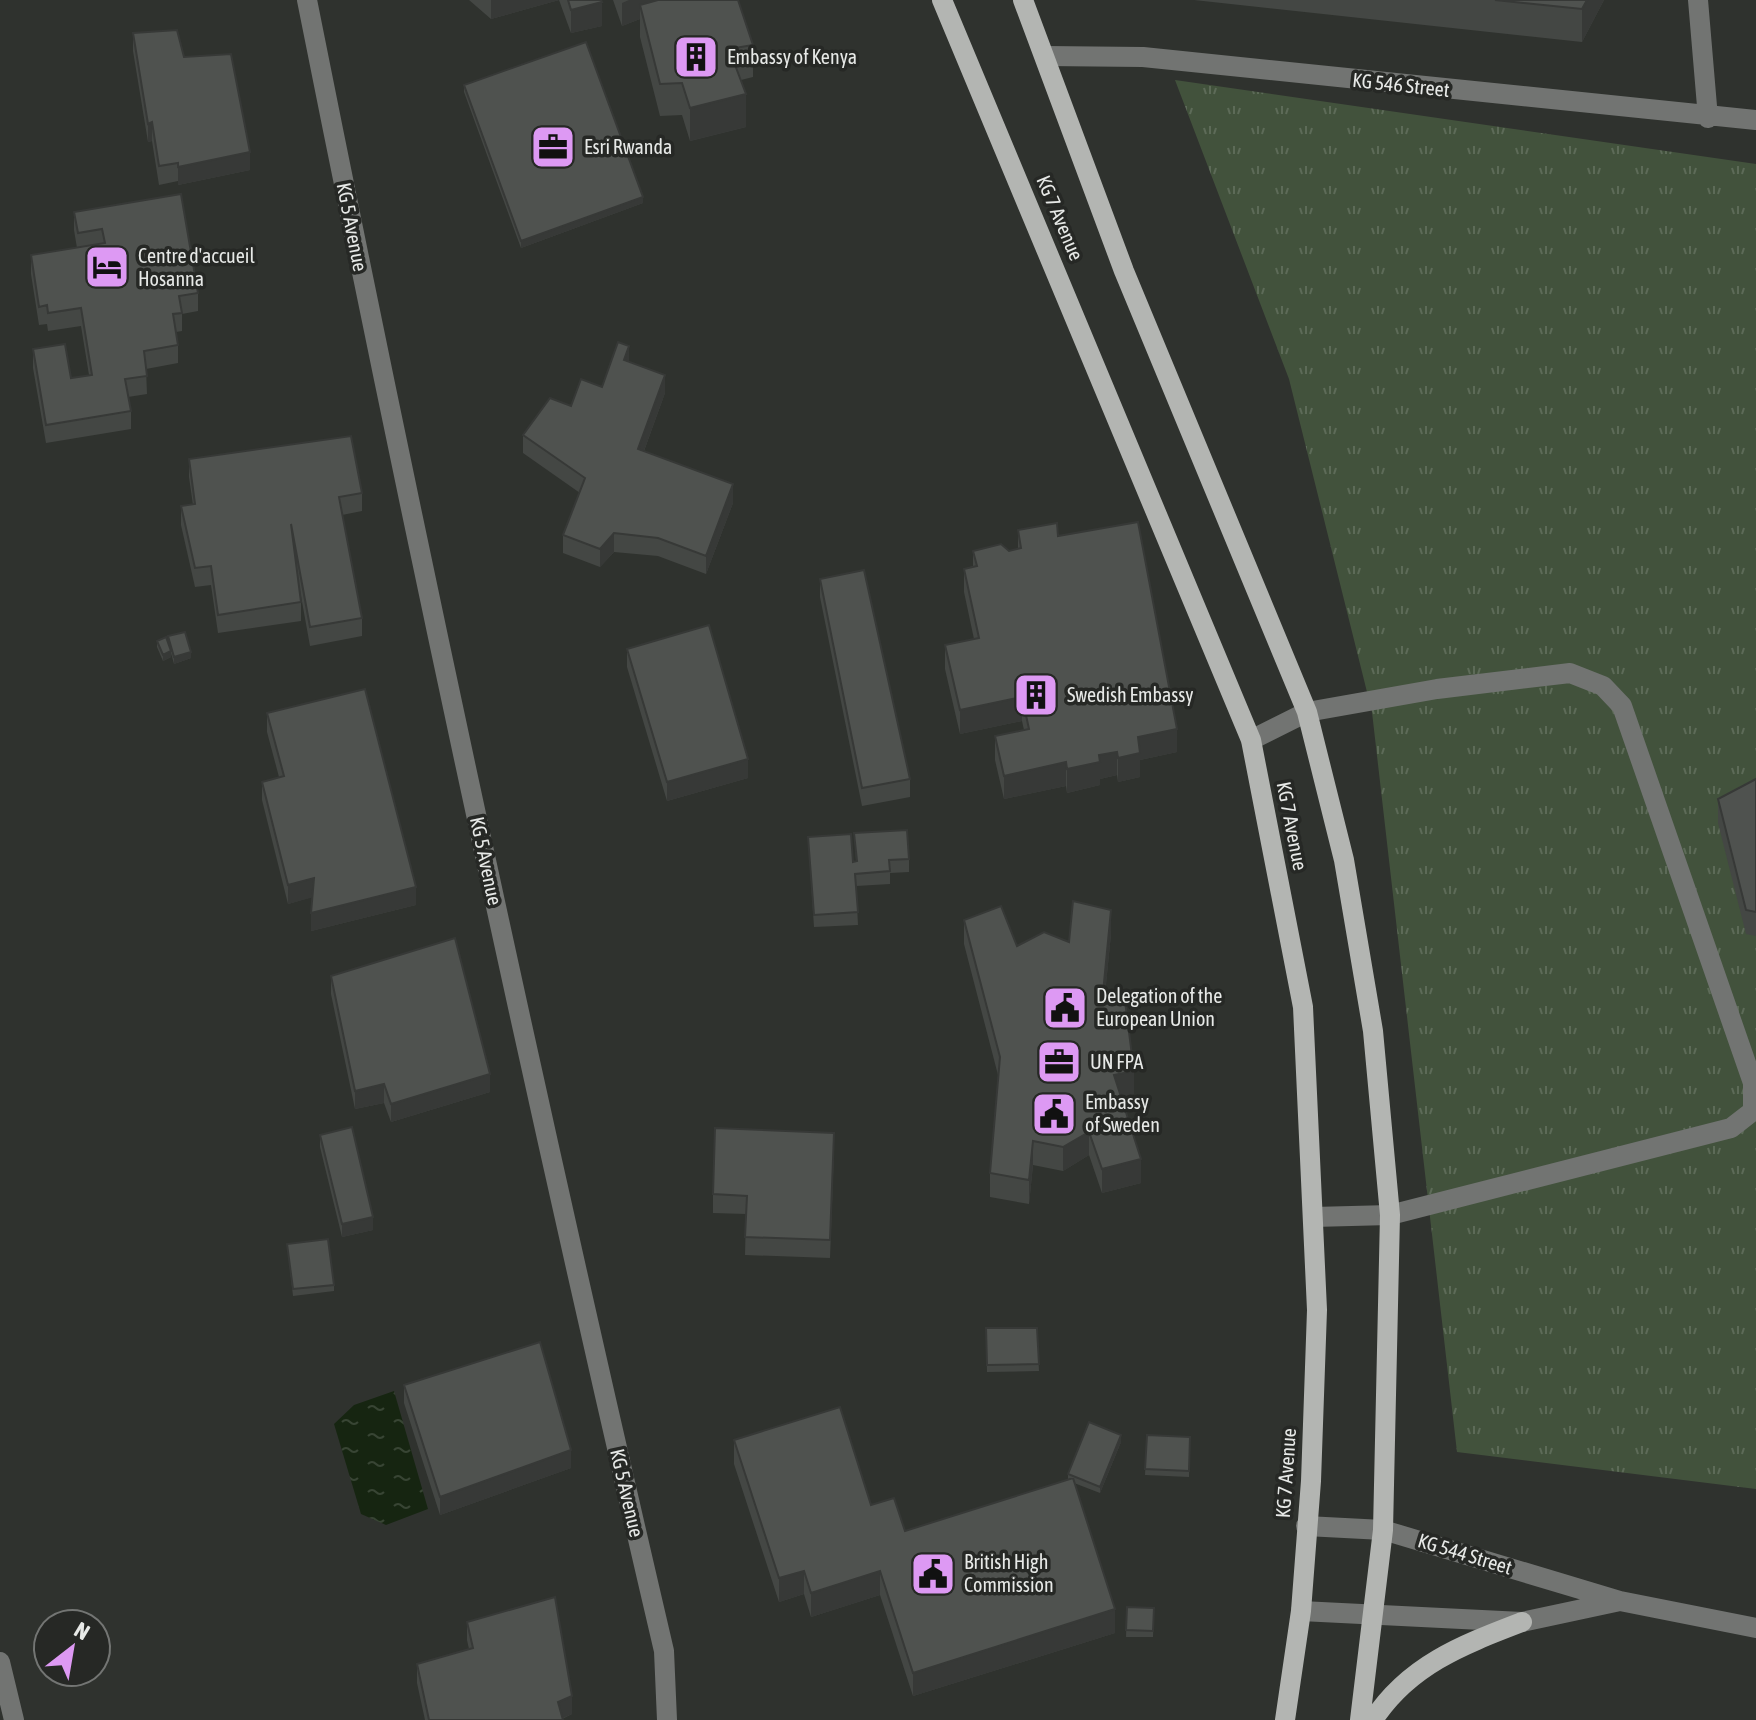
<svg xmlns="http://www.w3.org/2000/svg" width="1756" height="1720" font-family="'Asap Condensed',sans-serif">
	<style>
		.park { fill: url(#park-tufts) }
		.water { fill: url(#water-ripples) }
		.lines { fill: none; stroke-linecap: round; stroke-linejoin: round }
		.minor { stroke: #727472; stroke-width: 20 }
		.major { stroke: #b3b5b2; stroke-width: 20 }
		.wall { fill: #444744 }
		.shaded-wall { fill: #373937 }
		.building { fill: #4f524f; stroke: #373937; stroke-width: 2 }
		.labels { text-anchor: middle; stroke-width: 7; stroke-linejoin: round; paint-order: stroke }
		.poi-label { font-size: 20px; fill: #e7e9e7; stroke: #262825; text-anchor: start }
		.street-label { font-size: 20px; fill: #e7e9e7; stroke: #262825 }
	</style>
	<defs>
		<pattern id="park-tufts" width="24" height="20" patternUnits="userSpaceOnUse" patternTransform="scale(2)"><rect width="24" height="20" fill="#42523c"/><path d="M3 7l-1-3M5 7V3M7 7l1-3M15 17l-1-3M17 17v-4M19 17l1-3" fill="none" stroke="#5d6b58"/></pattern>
		<pattern id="water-ripples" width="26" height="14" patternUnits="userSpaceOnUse" patternTransform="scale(2)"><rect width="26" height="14" fill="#162511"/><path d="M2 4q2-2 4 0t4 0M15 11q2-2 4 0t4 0" fill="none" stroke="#384534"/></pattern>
	</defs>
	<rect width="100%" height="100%" fill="#2f322e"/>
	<!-- park -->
	<path class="park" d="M1175,80L1756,164V1489L1457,1452L1372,712L1289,379Z"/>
	<!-- water -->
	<path class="water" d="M394,1391L428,1509L386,1525L361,1514L334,1424L354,1405Z"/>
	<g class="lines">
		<!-- minor -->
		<path class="minor" d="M307,0C417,552 536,1103 664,1651L667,1720
			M1698,0L1708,118
			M1046,56L1143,57L1756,120
			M1251,740L1307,712L1437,689L1570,673L1603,686L1622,706L1753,1083V1111L1731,1128L1390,1215L1313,1217
			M1306,1526L1383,1530L1620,1601L1756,1628
			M1301,1611L1522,1622L1620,1601
			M0,1662L14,1720"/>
		<!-- major -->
		<path class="major" d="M942,0L1251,740L1303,1007L1317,1310L1311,1481L1301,1611L1285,1720
			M1023,0L1124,271L1307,712L1344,860L1373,1031L1390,1215L1383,1530L1360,1720
			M1373,1720C1409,1665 1462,1645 1522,1622"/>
	</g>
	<!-- wall -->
	<path class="wall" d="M469,0H601L602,26L571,33L559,0L491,19Z
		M613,0H738L753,45V77L741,80L746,127L690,141L682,115L660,116L640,37V19L622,26Z
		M1194,0H1604L1582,42Z
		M133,33L184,57L250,170L178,185V181L159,185L152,141L148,142L133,51Z
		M464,85L643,203L521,248L464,92Z
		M181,194L198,293V311L182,314V331L176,332L178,345V363L146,369L147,394L128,397L131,411V429L46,443L33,368V349L71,378L89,375L81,326L48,331L47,324L39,325L31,274V255L77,248L74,230V212Z
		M629,362L665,393L644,451L733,503L706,574L658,556L614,552L600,567L563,553V535L580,493L523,453V435L602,387Z
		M189,459L362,493V511L342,515L362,618V636L310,646L299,585L301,602V621L218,633L211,585L195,587L181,525V506L193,505L189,477Z
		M1018,530L1058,536L1177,752L1140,760V777L1118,782L1117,775L1100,779V785L1067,793L1066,786L1004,799L995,760V736L1024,730L1022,721L960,734L945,669V645L974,639L964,592V569L973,566V551H1009L1018,549Z
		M820,579L910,779V797L862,806L820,597Z
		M168,636L191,658L174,664L171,653V657L163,661L157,647V641L168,643Z
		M627,649L748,778L667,801L627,667Z
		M267,713L416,905L311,931L312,897L288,904L262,800V782L279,777L267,732Z
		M1756,779V936L1746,934L1718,823V799Z
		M854,833L909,859V872L890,873V884L856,886L858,925L814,927L808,837L853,862L856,861Z
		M964,920L1017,946L1069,942L1111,934L1105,993L1134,1094L1121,1097L1141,1183L1102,1193L1089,1155L1063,1171L1033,1165L1029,1204L990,1197V1173L998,1075L964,944Z
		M331,976L490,1092L391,1122L384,1103L355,1109L331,994Z
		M320,1135L373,1230L342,1237L320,1147Z
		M834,1151L830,1258L745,1255L746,1214L713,1213V1194Z
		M287,1244L334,1285V1291L293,1296Z
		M986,1328H1037L1039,1371L987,1372Z
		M404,1385L571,1468L440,1515L404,1403Z
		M1147,1435L1190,1437L1189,1477L1145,1475Z
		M734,1440L871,1505L905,1531L1068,1480V1474L1121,1442L1100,1493L1074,1483L1115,1633L913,1696L880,1595L811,1617L804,1594L779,1602L734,1464Z
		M1127,1607L1154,1608L1153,1637H1126Z
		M467,1622L572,1714L562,1719L563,1720H425L417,1683V1664L469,1649L467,1640Z"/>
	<!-- shaded-wall -->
	<path class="shaded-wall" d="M491,0H559L491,19Z
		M629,0H675L640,5V19L622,26V3Z
		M1587,0H1604L1582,42V9Z
		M602,2V26L571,33V10Z
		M746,94V127L690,141V108Z
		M152,122V141L148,142V124Z
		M250,152V170L178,185V167Z
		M643,197V203L521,248V241Z
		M629,346V364L624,360Z
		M665,375V393L638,467V449Z
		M733,484V503L706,574V556Z
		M614,533V552L600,567V549Z
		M171,651V657L163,661V655Z
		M191,652V658L174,664V657Z
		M1022,697V721L960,734V710Z
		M1177,729V752L1140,760V777L1118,782V758L1138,737Z
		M1117,752V775L1100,779V785L1067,793V769L1099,755Z
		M748,759V778L667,801V782Z
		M1066,762V786L1004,799V776Z
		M314,878V897L288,904V885Z
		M416,887V905L311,931V913Z
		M1111,910V934L1103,1017V993Z
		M1134,1071V1094L1114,1099V1075Z
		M490,1074V1092L391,1122V1104Z
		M384,1084V1103L355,1109V1091Z
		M1089,1132V1155L1063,1171V1147Z
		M1033,1141V1165L1029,1204V1180Z
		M1141,1159V1183L1102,1193V1169Z
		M373,1217V1230L342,1237V1224Z
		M1121,1435V1442L1100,1493V1487Z
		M571,1450V1468L440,1515V1497Z
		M804,1571V1594L779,1602V1578Z
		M880,1571V1595L811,1617V1593Z
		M1115,1609V1633L913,1696V1673Z
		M572,1696V1714L558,1720V1702Z"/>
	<!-- building -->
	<path class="building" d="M568,0H601L602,2L571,10Z
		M658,0H738L753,45L729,49L746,94L690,108L682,83L660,84L640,5Z
		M1495,0H1587L1582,9Z
		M177,30L184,57L231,54L250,152L178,167V163L159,166L152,122L148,124L133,33Z
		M586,42L643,197L521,241L464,85Z
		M181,194L198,293L179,296L182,313L173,314L178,345L144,351L147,376L125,379L131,411L46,425L33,349L65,344L71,378L92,375L81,308L48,313L47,305L39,307L31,255L105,243L102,229L78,233L74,212Z
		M618,342L629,346L624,360L665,375L638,449L733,484L706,556L658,538L614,533L600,549L563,535L585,478L523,435L550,398L571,406L581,379L602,387Z
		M351,436L362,493L339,497L362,618L310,627L291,524L301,602L218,615L211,566L195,568L181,506L195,504L189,459Z
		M1138,522L1177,729L1138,737L1140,753L1118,758L1117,752L1099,755L1100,762L1067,769L1066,762L1004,776L995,736L1029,729L1022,697L960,710L945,645L979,638L964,569L977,566L973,551L1001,544L1009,551L1021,548L1018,530L1057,523L1058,536Z
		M864,570L910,779L862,788L820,579Z
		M709,625L748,759L667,782L627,649Z
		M185,632L191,652L174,657L168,636Z
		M166,637L171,651L163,655L157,641Z
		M365,689L416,887L311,913L314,878L288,885L262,782L284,776L267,713Z
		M1756,779V912L1746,910L1718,799Z
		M907,830L909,859L889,860L890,871L855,874L858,912L814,915L808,837L851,834L853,862L857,861L854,833Z
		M1073,901L1111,910L1103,993H1124L1134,1071L1114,1075L1141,1159L1102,1169L1089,1132L1063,1147L1033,1141L1029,1180L990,1173L1000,1057L964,920L1001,906L1017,946L1044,932L1069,942Z
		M455,938L490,1074L391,1104L384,1084L355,1091L331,976Z
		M352,1127L373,1217L342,1224L320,1135Z
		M715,1128L834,1133L830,1240L745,1237L747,1196L713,1194Z
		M328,1239L334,1285L293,1289L287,1244Z
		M986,1328H1037L1039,1364L987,1365Z
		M540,1342L571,1450L440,1497L404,1385Z
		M840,1407L871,1505L894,1498L905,1531L1073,1478L1115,1609L913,1673L880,1571L811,1593L804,1571L779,1578L734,1440Z
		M1089,1422L1121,1435L1100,1487L1068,1474Z
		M1147,1435L1190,1437L1189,1471L1145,1469Z
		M555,1597L572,1696L558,1702L563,1720H429L417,1664L473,1648L467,1622Z
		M1127,1607L1154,1608L1153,1631L1126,1630Z"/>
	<!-- icons -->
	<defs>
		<g id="building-square" transform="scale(2.3)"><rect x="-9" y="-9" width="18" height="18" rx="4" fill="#dd99f3" stroke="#262825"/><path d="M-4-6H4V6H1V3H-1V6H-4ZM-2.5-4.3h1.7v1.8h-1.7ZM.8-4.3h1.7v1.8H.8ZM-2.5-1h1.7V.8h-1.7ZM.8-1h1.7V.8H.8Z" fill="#111"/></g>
		<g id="office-square" transform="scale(2.3)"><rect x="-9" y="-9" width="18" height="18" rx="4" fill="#dd99f3" stroke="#262825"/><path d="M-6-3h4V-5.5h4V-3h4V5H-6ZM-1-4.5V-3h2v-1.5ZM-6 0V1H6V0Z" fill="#111"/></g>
		<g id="hotel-square" transform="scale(2.3)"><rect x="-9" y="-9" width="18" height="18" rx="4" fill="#dd99f3" stroke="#262825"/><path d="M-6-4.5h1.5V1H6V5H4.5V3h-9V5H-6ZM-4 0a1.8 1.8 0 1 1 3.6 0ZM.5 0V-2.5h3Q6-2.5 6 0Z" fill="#111"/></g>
		<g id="civic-square" transform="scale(2.3)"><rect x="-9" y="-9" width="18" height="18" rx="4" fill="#dd99f3" stroke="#262825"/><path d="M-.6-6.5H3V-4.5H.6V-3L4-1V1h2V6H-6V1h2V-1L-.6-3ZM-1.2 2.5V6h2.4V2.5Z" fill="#111"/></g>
	</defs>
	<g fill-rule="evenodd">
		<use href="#building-square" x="696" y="57"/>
		<use href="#office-square" x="553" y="147"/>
		<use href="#hotel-square" x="107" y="267"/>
		<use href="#building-square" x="1036" y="695"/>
		<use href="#civic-square" x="1065" y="1008"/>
		<use href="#office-square" x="1059" y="1062"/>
		<use href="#civic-square" x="1054" y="1114"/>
		<use href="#civic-square" x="933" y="1574"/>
	</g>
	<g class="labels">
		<!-- poi labels -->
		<g class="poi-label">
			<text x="727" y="64">Embassy of Kenya</text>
			<text x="584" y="154">Esri Rwanda</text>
			<text x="138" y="263">Centre d'accueil<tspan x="138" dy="23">Hosanna</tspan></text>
			<text x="1067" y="702">Swedish Embassy</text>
			<text x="1096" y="1003">Delegation of the<tspan x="1096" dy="23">European Union</tspan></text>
			<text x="1090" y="1069">UN FPA</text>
			<text x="1085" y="1109">Embassy<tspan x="1085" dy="23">of Sweden</tspan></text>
			<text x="964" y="1569">British High<tspan x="964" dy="23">Commission</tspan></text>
		</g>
		<!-- street labels -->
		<g class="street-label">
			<text transform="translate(1401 85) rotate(6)" y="7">KG 546 Street</text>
			<text transform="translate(1060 218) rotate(67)" y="7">KG 7 Avenue</text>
			<text transform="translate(352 227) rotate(79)" y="7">KG 5 Avenue</text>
			<text transform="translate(1292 826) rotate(79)" y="7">KG 7 Avenue</text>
			<text transform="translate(486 861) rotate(78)" y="7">KG 5 Avenue</text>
			<text transform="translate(1286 1473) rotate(-86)" y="7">KG 7 Avenue</text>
			<text transform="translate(627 1493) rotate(77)" y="7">KG 5 Avenue</text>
			<text transform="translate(1465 1554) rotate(17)" y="7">KG 544 Street</text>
		</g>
	</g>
	<!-- north arrow -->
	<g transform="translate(72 1648) rotate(31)"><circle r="38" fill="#262825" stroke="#737573" stroke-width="2"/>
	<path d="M0-6L14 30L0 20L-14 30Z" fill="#dd99f3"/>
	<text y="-12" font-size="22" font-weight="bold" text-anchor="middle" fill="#e7e9e7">N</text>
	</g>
</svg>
